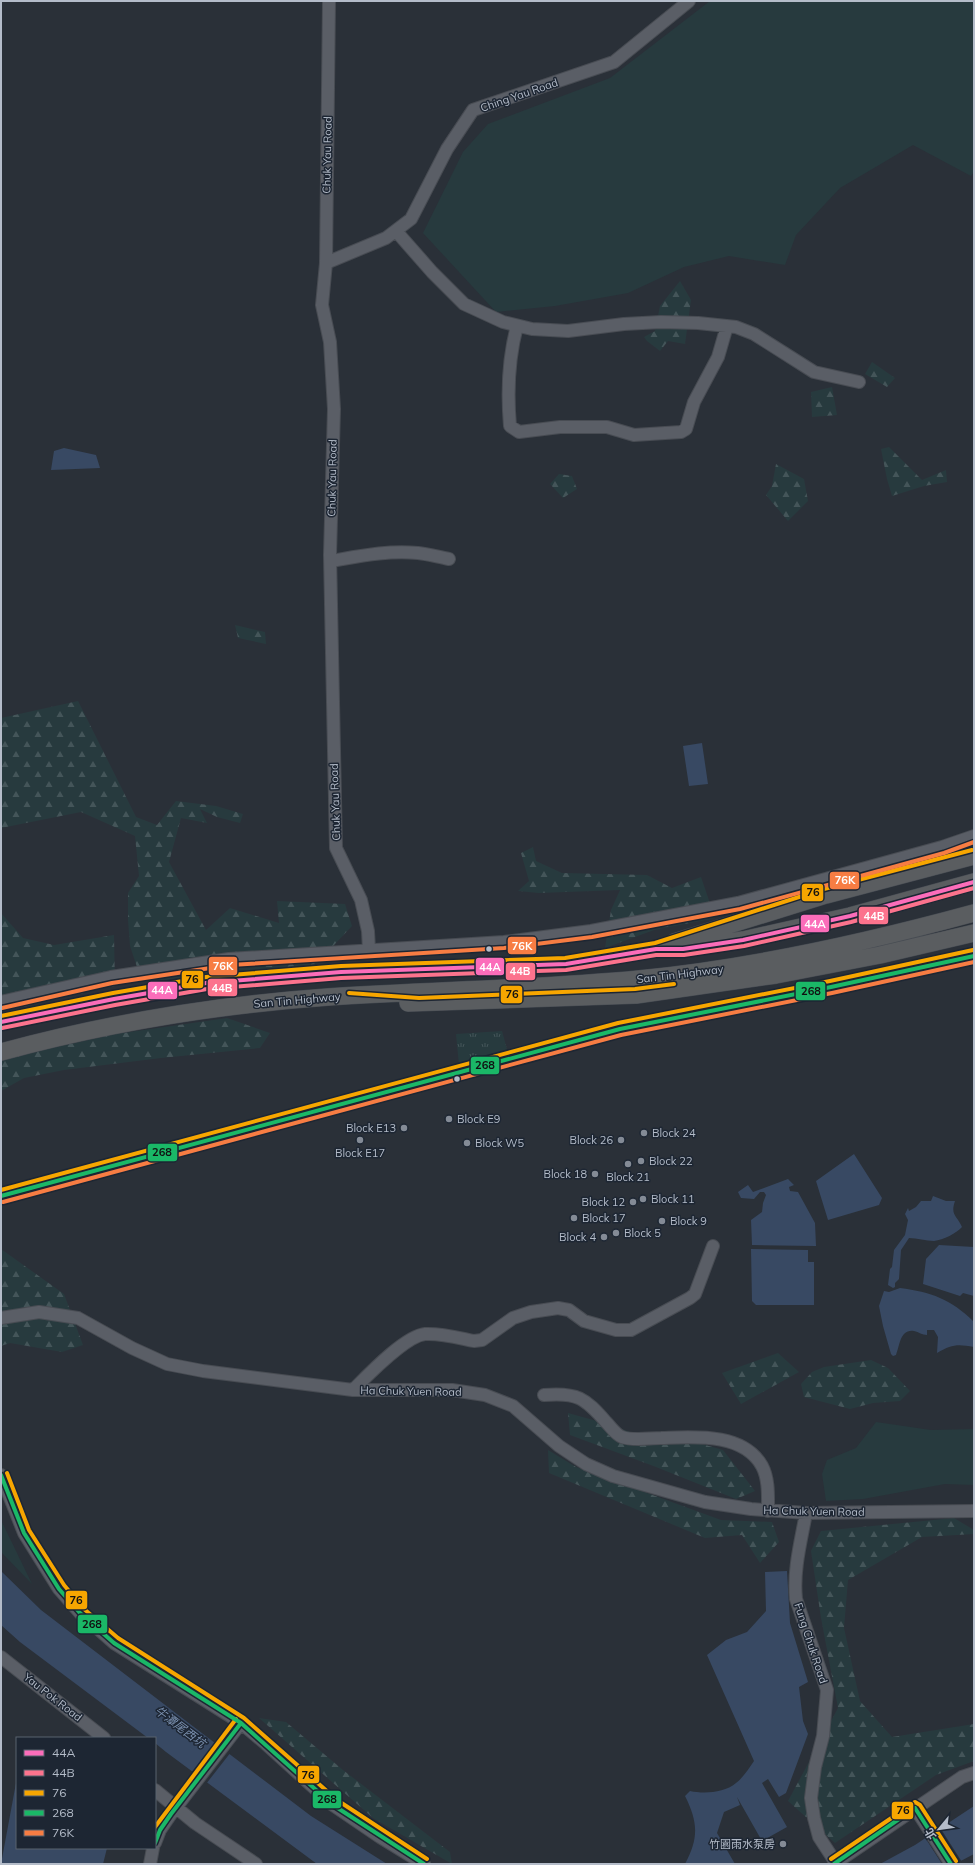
<svg xmlns="http://www.w3.org/2000/svg" width="975" height="1865" font-family="Mulish,'Noto Sans TC',sans-serif">
	<style>
		.grass { fill: #273a3e }
		.forest { fill: url(#forest-firs) }
		.park { fill: url(#park-tufts) }
		.water { fill: #384963 }
		.pier { fill: #2a3038 }
		.lines { fill: none; stroke-linecap: round; stroke-linejoin: round }
		.minor-casing { stroke: #484c53; stroke-width: 14 }
		.major-casing { stroke: #484c55; stroke-width: 16 }
		.highway-casing { stroke: #474c53; stroke-width: 18 }
		.minor { stroke: #5a5e66; stroke-width: 12 }
		.major { stroke: #5c6168; stroke-width: 15 }
		.highway { stroke: #5a5d60; stroke-width: 17 }
		.bus-1-casing { stroke: #1d2633; stroke-width: 7 }
		.bus-2-casing { stroke: #1d2633; stroke-width: 7 }
		.bus-3-casing { stroke: #1d2633; stroke-width: 7 }
		.bus-4-casing { stroke: #1d2633; stroke-width: 7 }
		.bus-5-casing { stroke: #1d2633; stroke-width: 7 }
		.bus-1 { stroke: #fb6dba; stroke-width: 4 }
		.bus-2 { stroke: #fc738d; stroke-width: 4 }
		.bus-3 { stroke: #f7a600; stroke-width: 4 }
		.bus-4 { stroke: #1ab867; stroke-width: 4 }
		.bus-5 { stroke: #f77d43; stroke-width: 4 }
		.bus-dot { fill: #b4bcc9; stroke: #1d2633; stroke-width: 1.5 }
		.poi-dot { fill: #848b96; stroke: #1d2633; stroke-width: 1.5 }
		.labels { text-anchor: middle; stroke-width: 3; stroke-linejoin: round; paint-order: stroke }
		.street-label { font-size: 11px; fill: #b4bcc9; stroke: #1d2633 }
		.poi-label { font-size: 11px; fill: #b4bcc9; stroke: #1d2633; text-anchor: start }
		.water-label { font-size: 12px; font-style: italic; fill: #7c92b1; stroke: #1d2633 }
		.line-badge { stroke: #1d2633; stroke-width: 1.5 }
		.badge-label { font-size: 11px; text-anchor: middle; font-weight: bold; fill: #fff }
		.pale-badge-label { font-size: 11px; text-anchor: middle; font-weight: bold; fill: #111 }
	</style>
	<defs>
		<pattern id="forest-firs" width="22" height="20" patternUnits="userSpaceOnUse"><rect width="22" height="20" fill="#273a3e"/><path d="M5 1l3.5 6h-7zM16 11l3.5 6h-7z" fill="#445559"/></pattern>
		<pattern id="park-tufts" width="24" height="20" patternUnits="userSpaceOnUse"><rect width="24" height="20" fill="#273a3e"/><path d="M3 7l-1-3M5 7V3M7 7l1-3M15 17l-1-3M17 17v-4M19 17l1-3" fill="none" stroke="#445559"/></pattern>
	</defs>
	<rect width="100%" height="100%" fill="#2a3038"/>
	<!-- grass -->
	<path class="grass" d="M710,1H974V171L971,176L913,145L840,188L796,235L785,265L729,256L684,267L628,293L555,306L496,312L423,233L463,152L488,124L610,78Z
		M876,1422L931,1430L974,1429V1485L945,1484L863,1499L826,1501L822,1474L827,1460L856,1448Z
		M1,1520L32,1584L1,1552Z"/>
	<!-- forest -->
	<path class="forest" d="M680,281L691,300L685,344L668,341L660,351L647,341L644,337L655,331L660,306Z
		M872,362L895,378L887,387L865,374Z
		M832,387L837,415L812,417L811,392Z
		M889,447L922,480L946,470L947,482L924,486L892,496L887,479L881,449Z
		M776,464L804,479L808,501L788,521L766,495L772,486Z
		M559,474L572,476L577,489L563,498L550,484Z
		M235,625L265,632L266,644L238,638Z
		M78,701L136,817L157,825L176,801L216,806L243,814L240,823L217,817L200,809L207,823L181,818L169,862L206,930L230,908L279,923L277,901L345,904L352,926L316,964L142,982L130,946L128,920V893L139,876L135,836L81,812L1,828V718Z
		M533,847L536,861L562,873L647,875L672,888L701,877L715,918L654,930L605,948L611,910L620,890L539,893L518,891L529,881L521,853Z
		M1,913L23,938L54,945L114,935L115,986L1,1012Z
		M227,1018L270,1033L260,1048L161,1058L64,1070L24,1078L1,1091V1060L5,1058L116,1034Z
		M1,1249L64,1294L83,1345L62,1352L10,1343L1,1346Z
		M778,1353L799,1372L741,1404L722,1373Z
		M871,1360L888,1368L910,1391L900,1401L873,1403L850,1409L804,1397L801,1384L812,1372L824,1367Z
		M568,1413L611,1425L660,1443L695,1442L723,1450L755,1491L736,1499L656,1467L570,1435Z
		M548,1450L576,1467L721,1520L772,1522L779,1542L760,1563L742,1535L705,1538L549,1473Z
		M954,1518L974,1530V1534L922,1537L848,1580L844,1628L860,1701L892,1737L974,1724V1761L936,1775L835,1843L788,1801L838,1708L821,1618L811,1551L821,1531Z
		M259,1718L286,1722L343,1770L450,1852L452,1864L373,1818Z"/>
	<!-- park -->
	<path class="park" d="M502,1031L508,1053L459,1065L456,1034Z"/>
	<!-- water -->
	<path class="water" d="M64,448L96,455L100,468L51,470L54,451Z
		M702,743L708,784L689,786L683,746Z
		M854,1154L882,1198L879,1205L828,1220L816,1181Z
		M788,1179L794,1185L789,1187L790,1191L798,1192L815,1223L816,1246L752,1245L751,1220L762,1212L763,1203L766,1195L764,1192H760L754,1199L741,1198L738,1192L748,1185L753,1192Z
		M933,1196L946,1201H955C950,1216 957,1215 962,1227C957,1233 943,1240 934,1241C926,1241 917,1238 909,1238L901,1250L899,1279L895,1283V1287L893,1288L888,1285L890,1269L892,1267L894,1250L905,1235L908,1220L905,1214L908,1208L909,1211L916,1207L921,1201H931Z
		M939,1245L974,1247V1296L963,1293L960,1296L923,1284L926,1259Z
		M751,1249L808,1250V1262H814V1305H756L752,1301Z
		M900,1288C931,1292 951,1299 974,1322V1347C958,1344 952,1344 937,1353L938,1337L934,1330H927V1335C922,1335 919,1332 914,1331C900,1329 900,1345 896,1355L893,1356L891,1354L883,1326L879,1306L884,1291L889,1292Z
		M1,1571L41,1610L190,1724L311,1816L387,1864H317L166,1752L155,1743V1738H148L20,1642L1,1625Z
		M787,1571L790,1623L808,1682L799,1687L803,1721L808,1734L786,1793L779,1797L768,1779L762,1783L787,1827L762,1841L737,1797L740,1805L724,1812L717,1833L735,1864H685C699,1838 698,1822 685,1796L690,1791C704,1794 724,1793 736,1783C743,1778 749,1768 754,1761L707,1655L726,1640L747,1632L766,1611L765,1572Z
		M16,1783L17,1848H107L103,1864H1Z
		M974,1806V1854L955,1864H880L915,1845Z"/>
	<!-- pier -->
	<path class="pier" d="M216,1741L231,1752L206,1784L191,1773Z
		M939,1826L962,1862L959,1864H942L924,1836Z"/>
	<g class="lines">
		<!-- minor casing -->
		<g class="minor-casing">
			<path id="minor" d="M329,1L326,263L322,305L330,342L334,409L330,555L336,848L361,900L368,931L369,950
				M396,231L432,272L464,304L503,322L532,329L568,331L624,324L661,322L698,323L736,327L754,334L814,372L859,382
				M326,263L386,238L411,219L447,149L473,110L614,62L689,1
				M517,326C508,360 507,392 510,426L519,432L560,427H607L634,435L681,432L686,429L694,402L718,357L727,326
				M331,561C360,556 388,550 418,553C428,554 438,557 449,559
				M1,1002L111,977L229,959L504,942L591,931L738,903L942,847L974,836
				M1,1318L39,1312L78,1318L132,1348L167,1364L203,1371L353,1390H452L485,1395L513,1406L559,1446L586,1464L613,1476L705,1502L751,1509L806,1513L974,1511
				M353,1390C368,1375 405,1336 425,1334C441,1333 459,1338 474,1341L482,1340L513,1318L531,1312L558,1308L569,1310L584,1321L616,1330H631L690,1298L695,1294L713,1246
				M544,1395C577,1392 585,1398 606,1422C611,1427 615,1434 622,1437C633,1441 649,1438 661,1438C693,1437 743,1432 762,1466C769,1479 768,1496 768,1511
				M1,1475L24,1533L59,1589L80,1613L114,1643L241,1723L266,1744L333,1805L380,1837L424,1864
				M806,1513C801,1541 793,1570 796,1599L827,1690L823,1736L815,1767L811,1798L814,1818L819,1837L836,1863
				M1,1657L104,1738
				M155,1790L195,1823L256,1864
				M915,1808L951,1864
				M155,1843L160,1830L171,1814L241,1723
				M150,1864L153,1848
				M834,1864L962,1777L974,1773"/>
		</g>
		<!-- major casing -->
		<g class="major-casing">
			<path id="major" d="M1,1196L620,1029L831,987L974,956"/>
		</g>
		<!-- highway casing -->
		<g class="highway-casing">
			<path id="highway" d="M674,942L826,895L974,856
				M408,1003L636,995L776,975L880,955L974,933
				M1,1022L114,999L206,983L341,972L566,964L656,949H683L743,940L850,916L974,882
				M1,1052C108,1023 217,1005 328,997C431,990 536,989 639,979C753,968 864,943 974,913"/>
		</g>
		<!-- minor -->
		<use href="#minor" class="minor"/>
		<!-- major -->
		<use href="#major" class="major"/>
		<!-- highway -->
		<use href="#highway" class="highway"/>
		<!-- bus-1 casing -->
		<g class="bus-1-casing">
			<path id="bus-1" d="M1,1022L114,999L206,983L341,972L566,964L656,949H683L743,940L850,916L974,882"/>
		</g>
		<!-- bus-2 casing -->
		<g class="bus-2-casing">
			<path id="bus-2" d="M2,1028L115,1005L207,989L341,978L566,970L656,955H684L744,946L851,922L974,888"/>
		</g>
		<!-- bus-3 casing -->
		<g class="bus-3-casing">
			<path id="bus-3" d="M349,993L419,998L635,989L674,984
				M1,1016L113,993L206,977L341,966L565,958L655,943L824,889L972,850
				M1,1190L618,1023L830,981L973,950
				M7,1473L29,1530L64,1585L84,1609L118,1638L244,1718L337,1800L427,1859
				M155,1827L236,1719
				M831,1859L915,1802L920,1805L956,1861"/>
		</g>
		<!-- bus-4 casing -->
		<g class="bus-4-casing">
			<path id="bus-4" d="M1,1196L620,1029L831,987L974,956
				M1,1475L24,1533L59,1589L80,1613L114,1643L241,1723L333,1805L424,1864
				M915,1808L951,1864
				M155,1843L160,1830L171,1814L241,1723
				M834,1864L915,1808"/>
		</g>
		<!-- bus-5 casing -->
		<g class="bus-5-casing">
			<path id="bus-5" d="M2,1008L112,983L230,965L504,948L592,937L740,909L944,853L974,842
				M3,1202L621,1035L832,993L974,962"/>
		</g>
		<!-- bus-1 -->
		<use href="#bus-1" class="bus-1"/>
		<!-- bus-2 -->
		<use href="#bus-2" class="bus-2"/>
		<!-- bus-3 -->
		<use href="#bus-3" class="bus-3"/>
		<!-- bus-4 -->
		<use href="#bus-4" class="bus-4"/>
		<!-- bus-5 -->
		<use href="#bus-5" class="bus-5"/>
	</g>
	<!-- markers -->
	<g class="bus-dot">
		<circle cx="489" cy="949" r="3.5"/>
		<circle cx="457" cy="1079" r="3.5"/>
	</g>
	<g class="poi-dot">
		<circle cx="449" cy="1119" r="4"/>
		<circle cx="404" cy="1128" r="4"/>
		<circle cx="644" cy="1133" r="4"/>
		<circle cx="360" cy="1140" r="4"/>
		<circle cx="621" cy="1140" r="4"/>
		<circle cx="467" cy="1143" r="4"/>
		<circle cx="641" cy="1161" r="4"/>
		<circle cx="628" cy="1164" r="4"/>
		<circle cx="595" cy="1174" r="4"/>
		<circle cx="643" cy="1199" r="4"/>
		<circle cx="633" cy="1202" r="4"/>
		<circle cx="574" cy="1218" r="4"/>
		<circle cx="662" cy="1221" r="4"/>
		<circle cx="616" cy="1233" r="4"/>
		<circle cx="604" cy="1237" r="4"/>
		<circle cx="783" cy="1844" r="4"/>
	</g>
	<g class="labels">
		<!-- street labels -->
		<g class="street-label">
			<text transform="translate(519 95) rotate(-19)" y="4">Ching Yau Road</text>
			<text transform="translate(327 155) rotate(-89)" y="4">Chuk Yau Road</text>
			<text transform="translate(332 478) rotate(-89)" y="4">Chuk Yau Road</text>
			<text transform="translate(335 802) rotate(-92)" y="4">Chuk Yau Road</text>
			<text transform="translate(680 974) rotate(-7)" y="4">San Tin Highway</text>
			<text transform="translate(297 1000) rotate(-5)" y="4">San Tin Highway</text>
			<text transform="translate(411 1391) rotate(1)" y="4">Ha Chuk Yuen Road</text>
			<text transform="translate(814 1511) rotate(1)" y="4">Ha Chuk Yuen Road</text>
			<text transform="translate(811 1643) rotate(72)" y="4">Fung Chuk Road</text>
			<text transform="translate(53 1697) rotate(38)" y="4">Yau Pok Road</text>
		</g>
		<!-- poi labels -->
		<g class="poi-label">
			<text x="457" y="1123">Block E9</text>
			<text x="396" y="1132" text-anchor="end">Block E13</text>
			<text x="652" y="1137">Block 24</text>
			<text x="613" y="1144" text-anchor="end">Block 26</text>
			<text x="475" y="1147">Block W5</text>
			<text x="360" y="1157" text-anchor="middle">Block E17</text>
			<text x="649" y="1165">Block 22</text>
			<text x="587" y="1178" text-anchor="end">Block 18</text>
			<text x="628" y="1181" text-anchor="middle">Block 21</text>
			<text x="651" y="1203">Block 11</text>
			<text x="625" y="1206" text-anchor="end">Block 12</text>
			<text x="582" y="1222">Block 17</text>
			<text x="670" y="1225">Block 9</text>
			<text x="624" y="1237">Block 5</text>
			<text x="596" y="1241" text-anchor="end">Block 4</text>
			<text x="775" y="1848" text-anchor="end">竹園雨水泵房</text>
		</g>
		<!-- water labels -->
		<g class="water-label">
			<text transform="translate(180 1727) rotate(37)" y="4">牛潭尾西坑</text>
		</g>
	</g>
	<g class="line-badge">
		<rect x="829" y="871" width="31" height="19" rx="4" fill="#f77d43"/>
		<rect x="801" y="883" width="23" height="19" rx="4" fill="#f7a600"/>
		<rect x="858" y="906" width="31" height="19" rx="4" fill="#fc738d"/>
		<rect x="800" y="914" width="30" height="19" rx="4" fill="#fb6dba"/>
		<rect x="507" y="936" width="30" height="19" rx="4" fill="#f77d43"/>
		<rect x="208" y="956" width="30" height="20" rx="4" fill="#f77d43"/>
		<rect x="475" y="957" width="30" height="19" rx="4" fill="#fb6dba"/>
		<rect x="505" y="962" width="31" height="19" rx="4" fill="#fc738d"/>
		<rect x="181" y="970" width="23" height="19" rx="4" fill="#f7a600"/>
		<rect x="207" y="978" width="31" height="19" rx="4" fill="#fc738d"/>
		<rect x="147" y="981" width="31" height="19" rx="4" fill="#fb6dba"/>
		<rect x="795" y="981" width="31" height="20" rx="4" fill="#1ab867"/>
		<rect x="500" y="985" width="23" height="19" rx="4" fill="#f7a600"/>
		<rect x="470" y="1056" width="30" height="19" rx="4" fill="#1ab867"/>
		<rect x="147" y="1143" width="31" height="19" rx="4" fill="#1ab867"/>
		<rect x="65" y="1590" width="23" height="20" rx="4" fill="#f7a600"/>
		<rect x="77" y="1614" width="31" height="20" rx="4" fill="#1ab867"/>
		<rect x="297" y="1765" width="23" height="19" rx="4" fill="#f7a600"/>
		<rect x="312" y="1790" width="30" height="19" rx="4" fill="#1ab867"/>
		<rect x="891" y="1801" width="23" height="19" rx="4" fill="#f7a600"/>
	</g>
	<g class="badge-label">
		<text x="845" y="884">76K</text>
		<text x="874" y="920">44B</text>
		<text x="815" y="928">44A</text>
		<text x="522" y="950">76K</text>
		<text x="223" y="970">76K</text>
		<text x="490" y="971">44A</text>
		<text x="520" y="975">44B</text>
		<text x="222" y="992">44B</text>
		<text x="162" y="994">44A</text>
	</g>
	<g class="pale-badge-label">
		<text x="813" y="896">76</text>
		<text x="192" y="983">76</text>
		<text x="811" y="995">268</text>
		<text x="512" y="998">76</text>
		<text x="485" y="1069">268</text>
		<text x="162" y="1156">268</text>
		<text x="76" y="1604">76</text>
		<text x="92" y="1628">268</text>
		<text x="308" y="1779">76</text>
		<text x="327" y="1803">268</text>
		<text x="903" y="1814">76</text>
	</g>
	<!-- border -->
	<rect width="975" height="1865" fill="none" stroke="#b4bcc9" stroke-width="4"/>
	<!-- legend -->
	<rect x="16" y="1737" width="140" height="112" fill="#1d2633" stroke="#59626f"/>
	<rect x="24" y="1750" width="20" height="6" fill="#fb6dba" stroke="#59626f"/>
	<text x="52" y="1757" font-size="12" fill="#b4bcc9">44A</text>
	<rect x="24" y="1770" width="20" height="6" fill="#fc738d" stroke="#59626f"/>
	<text x="52" y="1777" font-size="12" fill="#b4bcc9">44B</text>
	<rect x="24" y="1790" width="20" height="6" fill="#f7a600" stroke="#59626f"/>
	<text x="52" y="1797" font-size="12" fill="#b4bcc9">76</text>
	<rect x="24" y="1810" width="20" height="6" fill="#1ab867" stroke="#59626f"/>
	<text x="52" y="1817" font-size="12" fill="#b4bcc9">268</text>
	<rect x="24" y="1830" width="20" height="6" fill="#f77d43" stroke="#59626f"/>
	<text x="52" y="1837" font-size="12" fill="#b4bcc9">76K</text>
	<!-- north arrow -->
	<g transform="translate(939 1829) rotate(241)" stroke="#1d2633" stroke-width="3" paint-order="stroke">
	<path d="M0-3L7 15L0 10L-7 15Z" fill="#b4bcc9"/>
	<text y="-6" font-size="11" font-weight="bold" text-anchor="middle" fill="#b4bcc9">北</text>
	</g>
</svg>
